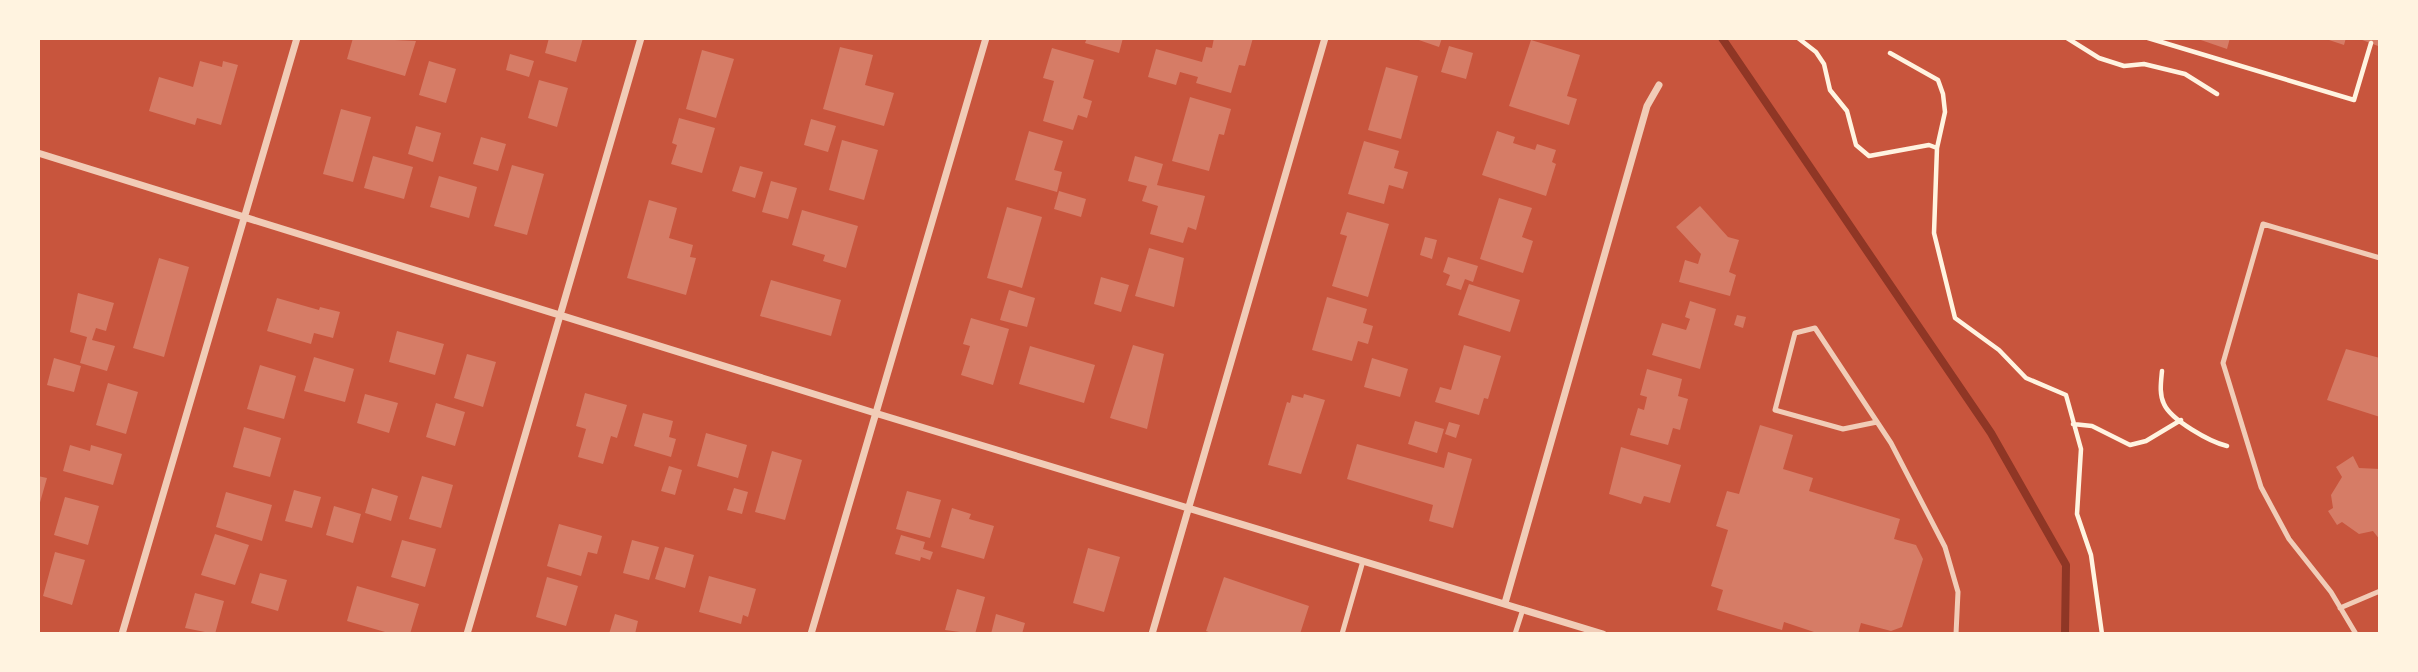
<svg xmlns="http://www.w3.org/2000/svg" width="2418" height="672" font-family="Georgia,serif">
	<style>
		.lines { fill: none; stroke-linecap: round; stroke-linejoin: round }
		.stream { stroke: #8f3625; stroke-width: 8 }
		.building { fill: #d67c66 }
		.path { stroke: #fff3e0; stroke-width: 4.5 }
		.service { stroke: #f1ccb7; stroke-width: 5 }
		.minor { stroke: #f1ccb7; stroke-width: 7 }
	</style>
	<rect width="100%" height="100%" fill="#c8553d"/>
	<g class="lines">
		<!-- stream -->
		<path class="stream" d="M1722,38L1991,433L2066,565L2065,634"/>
	</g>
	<!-- building -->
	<path class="building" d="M353,38L416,41L405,76L347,59Z
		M549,38H583L576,62L545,53Z
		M1087,38H1123L1119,53L1085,43Z
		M1214,38H1253L1245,66L1239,65L1231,93L1196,83L1198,77L1180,72L1176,85L1148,77L1156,49L1202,62L1206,47L1212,48Z
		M1413,38H1442L1439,47Z
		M2195,38H2230L2227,49Z
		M2323,38H2346L2344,45Z
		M2357,38H2380L2378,46Z
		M1531,40L1580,55L1567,96L1577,99L1569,125L1509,106Z
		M1449,46L1473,53L1466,79L1441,72Z
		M840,47L873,55L865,85L894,93L884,126L823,109Z
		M1052,48L1094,60L1083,98L1092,101L1087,118L1078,115L1073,130L1043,121L1054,81L1043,78Z
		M702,50L734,59L716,118L686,109Z
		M510,54L534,61L529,77L506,70Z
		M200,61L222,67L223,61L238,65L221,125L197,118L195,125L149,111L159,77L193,87Z
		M429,61L456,69L446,103L419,95Z
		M1386,67L1418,76L1401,139L1368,130Z
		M539,80L568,88L557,127L528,118Z
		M1190,97L1231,109L1224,135L1219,134L1209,171L1172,161Z
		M341,109L371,117L353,182L323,174Z
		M679,118L715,128L702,173L671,164L677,145L672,143Z
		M811,119L836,126L828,152L804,145Z
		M416,126L441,133L433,162L408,154Z
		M1029,131L1063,141L1054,170L1062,172L1057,192L1015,180Z
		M1497,131L1515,137L1513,143L1535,150L1537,144L1556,150L1552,162L1556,164L1546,196L1482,175Z
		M481,137L506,144L498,171L473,164Z
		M842,140L878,150L864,200L829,190Z
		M1364,141L1399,151L1394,168L1408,172L1403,189L1389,185L1384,204L1348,194Z
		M373,156L413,167L404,199L364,188Z
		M1135,156L1163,164L1157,185L1205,196L1196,230L1188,227L1183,243L1150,234L1158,206L1142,201L1147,186L1128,181Z
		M512,165L544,174L527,235L494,226Z
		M740,166L763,172L755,198L732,191Z
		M439,176L477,187L469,218L430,207Z
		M771,181L797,188L788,219L762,212Z
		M1059,191L1086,199L1081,217L1054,209Z
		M1499,198L1532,208L1522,237L1533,241L1523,273L1480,259Z
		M649,200L677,208L669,238L693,245L690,257L696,258L686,295L627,278Z
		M1700,206L1728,237L1739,240L1729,272L1736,275L1730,296L1679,282L1685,260L1698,264L1701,254L1676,227Z
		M1007,207L1042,217L1022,288L987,278Z
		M802,210L858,226L846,268L823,261L825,255L792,245Z
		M1347,212L1389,224L1368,297L1332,286L1347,236L1340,234Z
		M1425,237L1437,240L1432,259L1420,255Z
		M1149,248L1184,258L1174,307L1135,296Z
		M1448,257L1478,266L1473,282L1465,279L1461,290L1446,285L1450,275L1443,272Z
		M159,258L189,267L164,357L133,348Z
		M1101,277L1129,285L1121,312L1094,304Z
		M771,280L841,300L831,336L760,316Z
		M1469,284L1520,300L1510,332L1458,315Z
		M1009,290L1035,298L1027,327L1000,320Z
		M78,293L114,303L106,331L96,328L92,340L115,346L107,371L80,363L87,337L70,332Z
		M1327,297L1367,309L1363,323L1373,326L1368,344L1358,341L1352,361L1312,350Z
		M277,298L319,310L320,307L340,312L333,338L314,333L311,344L267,331Z
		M1690,301L1716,309L1700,369L1652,355L1662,323L1686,330L1690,319L1685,317Z
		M1737,315L1746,317L1743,328L1734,325Z
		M971,318L1009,329L993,385L961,375L970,346L963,344Z
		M397,331L444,344L435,375L389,362Z
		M1133,345L1164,354L1147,429L1110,418Z
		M1464,345L1501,356L1488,399L1484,398L1479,415L1435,402L1440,387L1451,390Z
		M1030,346L1095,365L1084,403L1019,384Z
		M2346,349L2380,358V417L2327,400Z
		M467,354L496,362L483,407L454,398Z
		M314,357L354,369L345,402L304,391Z
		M54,358L81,366L74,392L47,385Z
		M1372,358L1408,369L1400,397L1364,387Z
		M260,365L296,376L284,419L247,409Z
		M1647,369L1682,379L1678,396L1688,399L1680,430L1673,428L1668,445L1630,435L1638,408L1644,410L1647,397L1640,395Z
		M108,383L138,392L126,434L96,425Z
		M585,393L627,405L617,438L611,436L603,464L578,457L586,429L576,426Z
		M365,394L398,403L389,433L357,423Z
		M1304,394L1325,400L1301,474L1268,465L1287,402L1290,403L1292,395L1303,398Z
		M436,403L465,412L455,446L426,437Z
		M643,413L673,421L669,437L676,439L671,457L634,446Z
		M1415,421L1444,429L1437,453L1408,444Z
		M1449,422L1460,425L1456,438L1445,434Z
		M1760,425L1793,435L1783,469L1813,478L1809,491L1900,519L1894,539L1916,545L1923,559L1902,627L1891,631L1861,623L1858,634H1820L1784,622L1782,630L1717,610L1723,590L1711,586L1728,530L1716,526L1727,491L1739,494Z
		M244,427L281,438L270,477L233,467Z
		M706,433L747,445L738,478L697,466Z
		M1357,444L1444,468L1448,452L1472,459L1453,528L1429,521L1433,505L1347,479Z
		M70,445L90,451L91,445L122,454L113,485L63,471Z
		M1621,447L1681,465L1670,503L1644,496L1641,504L1609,494Z
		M772,451L802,460L785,520L755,512Z
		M2353,456L2359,468L2380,469V540L2373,531L2359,534L2342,522L2337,525L2328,511L2333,508L2331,495L2342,477L2336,467Z
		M669,466L682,470L675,495L661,491Z
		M38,476L47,478L39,506H38Z
		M422,476L453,485L441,528L409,519Z
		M372,488L398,496L391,521L365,513Z
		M734,488L748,492L742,514L727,510Z
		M294,490L321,497L312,528L285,521Z
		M907,491L941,500L930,538L896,529Z
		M226,492L272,505L262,541L216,527Z
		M65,497L99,506L88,545L54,535Z
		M334,506L361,514L353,543L326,535Z
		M952,508L971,514L969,519L994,526L984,559L941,547Z
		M559,524L602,536L597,554L588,552L581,576L547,566Z
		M215,534L249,545L235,585L201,575Z
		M901,535L925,542L923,549L933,552L930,560L921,557L920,561L895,554Z
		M402,540L436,549L425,587L391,577Z
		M632,540L659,547L649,580L623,573Z
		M665,547L694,555L685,588L655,579Z
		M1088,548L1120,557L1104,612L1073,603Z
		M55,552L85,560L72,605L43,596Z
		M260,573L287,580L278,611L251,603Z
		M709,576L756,589L748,617L743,615L741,624L699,612Z
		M547,577L578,586L566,626L536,617Z
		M1224,577L1309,606L1300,634H1214L1206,631Z
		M357,586L419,604L410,634H392L347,621Z
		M957,589L985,597L975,634L945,630Z
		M195,593L224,601L215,634L185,628Z
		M615,614L638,621L635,634H609Z
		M996,614L1025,623L1022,634H991Z"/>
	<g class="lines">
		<!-- path -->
		<path class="path" d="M1798,38L1816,52L1824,64L1830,90L1847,111L1856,145L1869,156L1929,145L1937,148
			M2067,38L2099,58L2124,66L2144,64L2185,74L2217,94
			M2148,38L2354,100L2371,43
			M1890,53L1938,80L1943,94L1945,112L1937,148L1934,233L1955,318L1999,350L2026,378L2066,395L2081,449L2077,514L2091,555L2102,634
			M2162,371C2161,382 2159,394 2164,404C2171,420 2210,442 2227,446
			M2073,424L2092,426L2130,445L2146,441L2181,420"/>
		<!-- service -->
		<path class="service" d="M1877,422L1843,429L1775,410L1795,333L1815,328L1891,443L1945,547L1958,592L1956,634
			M2340,608L2380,591
			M1342,634L1363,561
			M1515,634L1523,609
			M2356,634L2331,592L2289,539L2261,487L2223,363L2263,224L2380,258"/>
		<!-- minor -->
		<path class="minor" d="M38,153L875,413L1603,634
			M1505,603L1647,106L1659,85
			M122,634L297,38
			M467,634L641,38
			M811,634L986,38
			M1152,634L1325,38"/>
	</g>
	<!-- border -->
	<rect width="2418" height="672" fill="none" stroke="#fff3e0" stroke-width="80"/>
</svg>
